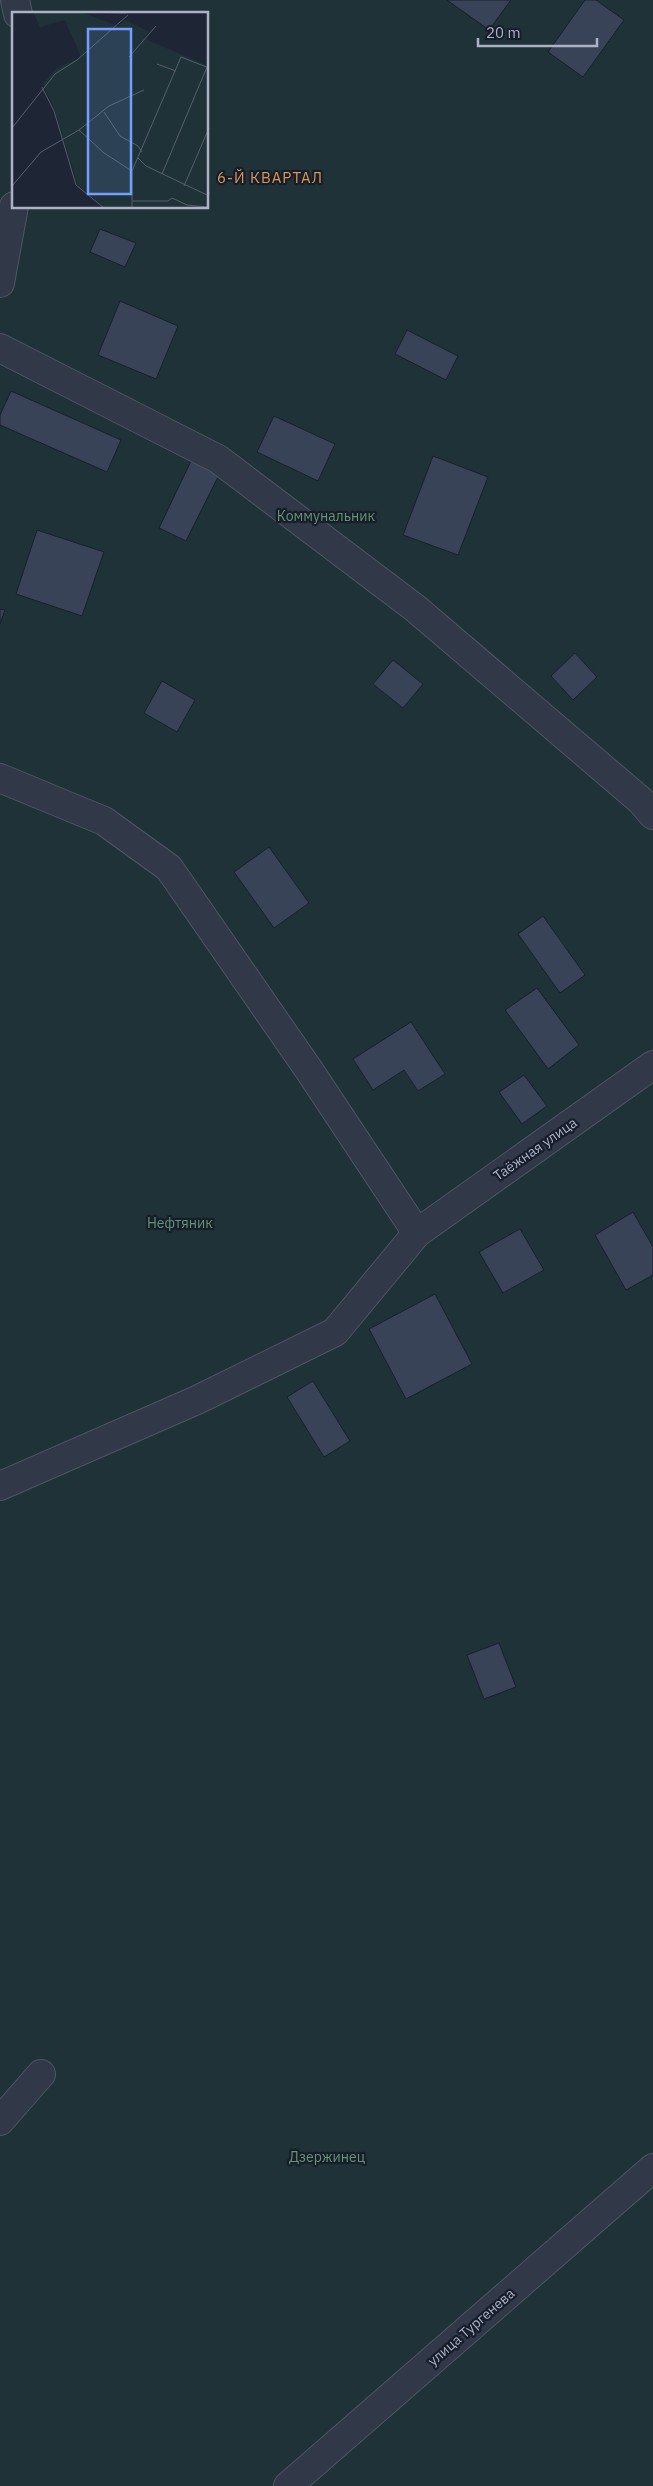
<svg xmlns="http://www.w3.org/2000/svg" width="653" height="2486" font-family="'IBM Plex Sans',sans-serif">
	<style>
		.green { fill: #1f3237; fill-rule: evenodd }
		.building { fill: #394357; stroke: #191f2d }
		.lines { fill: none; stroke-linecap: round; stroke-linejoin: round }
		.minor-casing { stroke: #4e5565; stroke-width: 30 }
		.minor { stroke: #313847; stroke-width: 28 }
		.labels { text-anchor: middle; stroke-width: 4.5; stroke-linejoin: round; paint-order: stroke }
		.park-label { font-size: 14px; fill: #629572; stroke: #171d2b }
		.street-label { font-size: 14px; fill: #aab2c4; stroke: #171d2b }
		.neighbourhood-label { font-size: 15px; letter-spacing: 1px; fill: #d89851; stroke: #171d2b }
		.inset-road { fill: none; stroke: #565e6f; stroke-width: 1 }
		.view { fill: #769efe; fill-opacity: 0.15; stroke: #769efe; stroke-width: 2.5 }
		.inset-edge { fill: none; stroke: #aab2c4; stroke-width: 2.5 }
	</style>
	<rect width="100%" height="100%" fill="#1e2636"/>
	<!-- green -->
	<path class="green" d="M0,0H653V2486H0ZM14,14H208V208H14Z"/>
	<!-- building -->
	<path class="building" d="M447,0H511L489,30Z
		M585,0H596L624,20L583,77L548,52Z
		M100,229L136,243L125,267L90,252Z
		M120,301L178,326L156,379L98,355Z
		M407,330L458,356L446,380L395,354Z
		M11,391L121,440L107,472L0,425V415Z
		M274,416L335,444L318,481L257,452Z
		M433,456L488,477L458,555L403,535Z
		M191,461L219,475L186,541L159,528Z
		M37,530L104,552L82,616L16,594Z
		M0,609L5,610L0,624Z
		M575,653L597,677L573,700L551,676Z
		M393,660L423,684L403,708L373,684Z
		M162,681L195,700L177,732L144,713Z
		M269,847L309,903L274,928L234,872Z
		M543,916L585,975L560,993L518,934Z
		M537,988L579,1045L548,1069L505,1010Z
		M411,1022L445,1074L418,1091L404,1070L373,1090L353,1059Z
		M524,1075L547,1106L522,1124L499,1092Z
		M633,1212L653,1247V1275L626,1290L595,1235Z
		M520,1229L544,1270L503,1293L479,1252Z
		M435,1294L472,1364L406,1399L369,1329Z
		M313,1381L350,1441L324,1457L287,1397Z
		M499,1643L516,1687L484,1699L467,1655Z"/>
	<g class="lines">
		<!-- minor casing -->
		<g class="minor-casing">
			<path id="minor" d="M15,0L18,14
				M0,283L14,206
				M0,348L218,459L415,608L640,800L653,815
				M0,778L104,821L169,868L309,1070L417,1233
				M0,1486L197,1400L335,1332L417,1233L653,1065
				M0,2121L41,2074
				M288,2486L653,2168"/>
		</g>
		<!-- minor -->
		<use href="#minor" class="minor"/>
	</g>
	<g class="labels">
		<!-- park labels -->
		<g class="park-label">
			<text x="326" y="521">Коммунальник</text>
			<text x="180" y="1228">Нефтяник</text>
			<text x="327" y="2162">Дзержинец</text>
		</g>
		<!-- street labels -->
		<g class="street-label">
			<text transform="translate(535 1149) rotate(-35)" y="5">Таёжная улица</text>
			<text transform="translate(471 2327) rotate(-41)" y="5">улица Тургенева</text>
		</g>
		<!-- neighbourhood labels -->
		<g class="neighbourhood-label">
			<text x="270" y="183">6-Й КВАРТАЛ</text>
		</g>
	</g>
	<!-- overview -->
	<g transform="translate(12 12)">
		<rect width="196" height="196" fill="#1e2636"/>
		<path d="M21,0H69L106,14L114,8L137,20L131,26L196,54V196H93L66,173L42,96L31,72L44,57L69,45L53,8L28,15Z" fill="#1f3237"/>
		<path class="inset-road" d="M70,0L114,1M117,45L144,14M145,52L164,59M30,75L42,99L64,173L92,196M92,100L108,124L126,134L130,140M0,116L43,62L65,48L116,3M67,118L92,141L120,159M126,146L134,154L197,184M150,162L195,55M0,174L29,140L67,118L97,94L132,78M172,174L197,116M121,189H156L160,186L175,193L195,195M120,196V159L169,45L197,56M195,196L197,180"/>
		<path class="view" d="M76,17H119V182H76Z"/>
		<rect width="196" height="196" class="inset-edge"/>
	</g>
	<!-- scale -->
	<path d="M478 38v8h119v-8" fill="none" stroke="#aab2c4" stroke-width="2.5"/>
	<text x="486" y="38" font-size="15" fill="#aab2c4" stroke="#171d2b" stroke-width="4" paint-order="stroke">20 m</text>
</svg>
